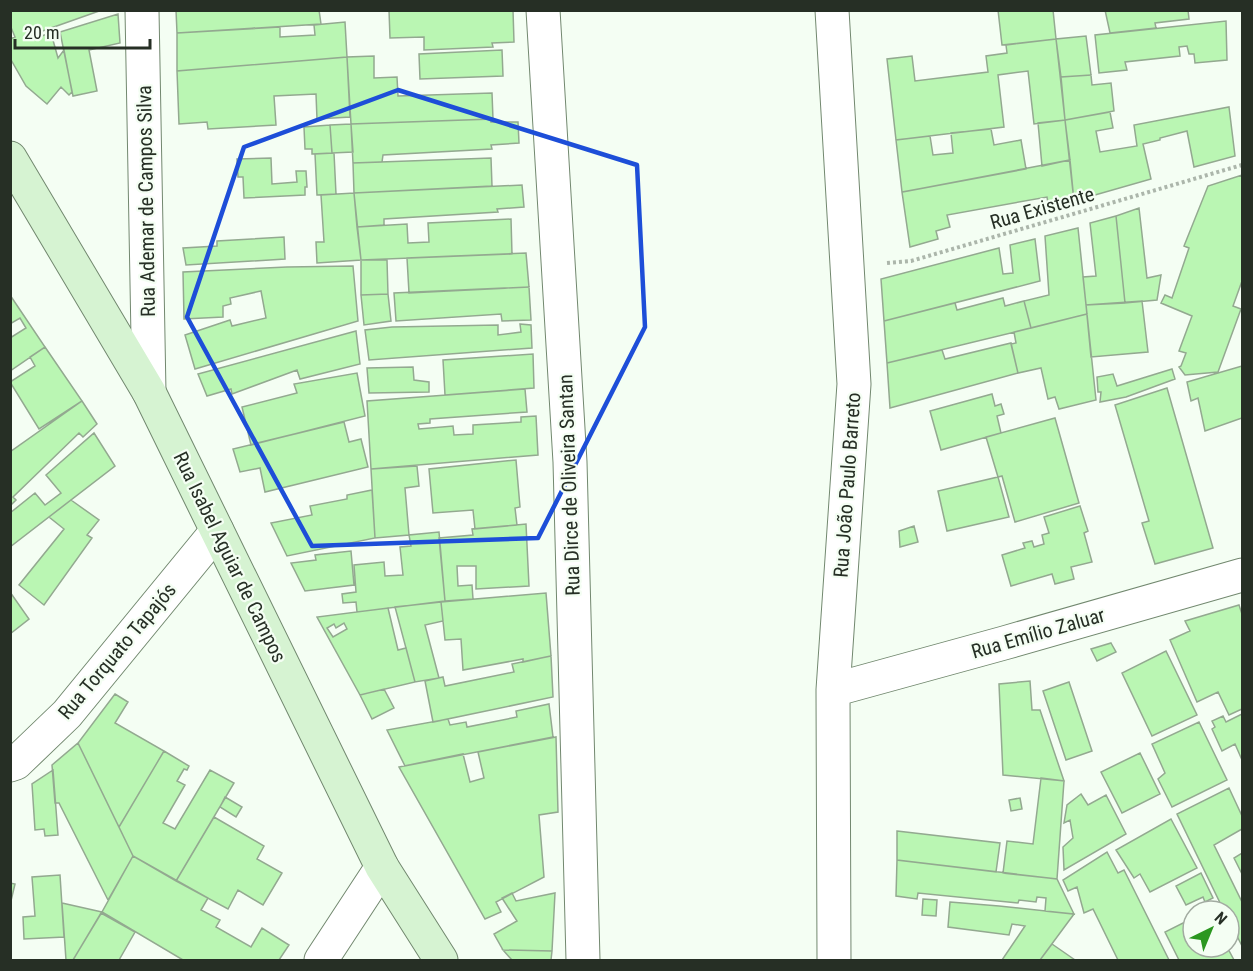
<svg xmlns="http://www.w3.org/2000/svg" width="1253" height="971" font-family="'Roboto Condensed',sans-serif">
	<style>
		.building { fill: #baf6b3; stroke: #93a990; stroke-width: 1.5; fill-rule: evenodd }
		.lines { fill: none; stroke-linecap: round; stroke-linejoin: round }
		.street-casing { stroke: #72886f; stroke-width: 35 }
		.secondary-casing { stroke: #72886f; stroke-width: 35 }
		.path { stroke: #acb6ab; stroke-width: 4; stroke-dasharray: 3 3; stroke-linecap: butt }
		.street { stroke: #fff; stroke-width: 33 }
		.secondary { stroke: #d6f3d2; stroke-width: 33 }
		.marked { fill: none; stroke: #1d4ed8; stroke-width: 4.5; stroke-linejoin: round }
		.labels { text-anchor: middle; stroke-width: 4.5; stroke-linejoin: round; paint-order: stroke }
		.street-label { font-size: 20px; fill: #262f25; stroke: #f4fef3 }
	</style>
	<rect width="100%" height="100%" fill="#f4fef3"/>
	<!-- building -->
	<path class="building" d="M10,10H102L34,34L35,38L51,33L58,58L64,50L72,92L69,95L61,87L47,104L26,86L10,58V39L15,37L10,25Z
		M176,10H319L321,24L177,33Z
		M389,10H513L514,42L492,43L493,47L424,50V37L390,38Z
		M998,10H1053L1056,39L1002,45Z
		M1105,10H1188L1189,19L1155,23L1156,28L1110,33Z
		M118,14L120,43L89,50L97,91L73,96L60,32Z
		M1226,21L1227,60L1195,63L1194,54H1189L1187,46L1179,47L1180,56L1125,62L1127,70L1099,73L1095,35Z
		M345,22L347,57L177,71V33L280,27V37L315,35L314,25Z
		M1086,36L1091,75L1061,77L1056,39Z
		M1056,39L1065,120L1034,124L1028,71L998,75L1004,127L896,140L887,59L912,56L915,81L988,72L986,56L1007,53L1006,45Z
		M502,50L503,76L420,79L419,54Z
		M374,56V78L397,77L398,96L492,93L493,119L351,124L347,57Z
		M347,57L350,117L317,119L316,94L274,96L276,125L208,129L207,122L179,124L177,71Z
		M1091,75L1092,85L1111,83L1114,111L1065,120L1061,77Z
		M1229,107L1235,156L1194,167L1187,131L1160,138V140L1143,144L1151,179L1074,201L1065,120L1110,112L1113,128L1096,131L1100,152L1137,146L1134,125Z
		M491,119V122H518L519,143L491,145L492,149L383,155L382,162L353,163L351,124Z
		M1065,120L1070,160L1042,166L1038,123Z
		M351,124L353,152L332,153L330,125Z
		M330,125L332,153L312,154V149H305L304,127Z
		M991,129L994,145L1021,140L1026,169L902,192L896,140L930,136L933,155L953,153L951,133Z
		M334,153L336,194L317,195L315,154Z
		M271,158L272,184L297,182L296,171H306L307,187H305V195L244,198L243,177H238L237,159Z
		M491,158L492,186L354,193L353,163Z
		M1070,160L1074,201L1049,208L1047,197L947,215L950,227L936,231L938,239L910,247L902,192Z
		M1242,175V281L1233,306L1241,309L1218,372L1185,375L1179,367L1181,366L1186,353L1179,351L1192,316L1161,303L1165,295L1172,298L1189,248L1184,246L1208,186Z
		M522,185L524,207L497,209L498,212L384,219V225L357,227L354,193Z
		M354,193L361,260L317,263L316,242H324L321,195Z
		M1139,208L1147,278L1161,275L1157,300L1125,303L1116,216Z
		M1116,216L1125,303L1086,305L1083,277L1096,276L1090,223Z
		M511,219L512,254L361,260L357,227L407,224L408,243L429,242L428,223Z
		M1078,228L1087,314L1031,328L1024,301L1049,295L1045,236Z
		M284,237L285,259L186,265L183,248L217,246V241Z
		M1035,239L1040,281L884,321L881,279L999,248L1003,274L1013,273L1010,245Z
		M526,253L529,287L409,293L407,258Z
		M361,260H387L388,294L361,295Z
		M353,266L358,321L195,369L185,335L230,320L232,326L266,318L261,291L230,298L231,304L223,306V317L184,319L183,272L287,267Z
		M529,287L531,320L502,321L501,314L396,321L394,293Z
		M388,294L391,321L364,325L361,295Z
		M10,295L45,347L10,371V338L26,328L20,318L10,324Z
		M1003,298L1005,306L1024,301L1031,328L887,363L884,321L955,303L957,310Z
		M1142,301L1148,352L1091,357L1086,305Z
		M1087,314L1096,400L1059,409L1055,397L1048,399L1041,368L1018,373L1011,344L1016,343L1014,332Z
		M520,324L531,325L532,348L369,360L365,330L392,327L498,325V335L521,332Z
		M356,331L360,364L300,379L297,370L232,394L231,389L207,396L198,374Z
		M1011,343L1018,373L890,408L887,363L942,350L945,359Z
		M45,347L82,401L39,429L10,382L35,366L30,357Z
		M533,354L534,388L445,395L443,360Z
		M1242,366V418L1205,431L1198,398L1191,401L1187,382Z
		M413,367L414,380L429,382V392L369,393L367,368Z
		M1172,369L1175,379L1126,397L1100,402L1101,392H1098L1097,377L1113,374L1117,386Z
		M357,373L365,416L251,445L242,407L297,393L294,384Z
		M1167,388L1213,548L1155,564L1142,523L1149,521L1115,405Z
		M525,389L527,412L430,419V423L418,424L419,429L453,426L454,435L473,434V425L521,422V417L536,416L538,455L371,469L367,401Z
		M992,394L995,406L1001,404L1004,414L997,416L1001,433L941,450L930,411Z
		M82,401L97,424L83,437L79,433L13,497L16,500L10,506V452Z
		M1055,418L1079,503L1015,522L1002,476L998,477L986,437Z
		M344,422L349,442L361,439L368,467L265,492L260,468L240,472L233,449Z
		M94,433L115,466L10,547V513L35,493L45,505L61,493L46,475Z
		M516,460L520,507L515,508L517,525L475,529L473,510L433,513L429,469Z
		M417,466L419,486L405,488L409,535L375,538L371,469Z
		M998,477L1009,517L947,531L938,491Z
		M372,490L375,538L287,556L271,523L312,515L310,506L347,499V495Z
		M71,500L99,520L87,535L92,538L44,605L19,585L64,529L49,517Z
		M1080,506L1088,531L1084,533L1092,562L1071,567L1074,579L1055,584L1052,574L1011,586L1002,555L1025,548L1023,543L1032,541L1034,547L1044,544L1042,535L1049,533L1044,517Z
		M526,524L529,586L476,589V566H457L458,586L472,585L473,599L445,601L439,538L473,535L472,529Z
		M914,526L918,542L900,547L899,531Z
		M439,532L445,601L357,612L356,602L343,603L342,594L356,592L354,565L384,562L385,576L403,575L400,547L411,546L409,535Z
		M351,551L354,585L305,591L291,563L316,560L315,555Z
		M10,592L29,619L10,634Z
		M546,593L551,656L523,662V659L463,670L461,639L445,640L441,602Z
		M441,602L443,621L425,625L439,678L415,682L395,607Z
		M1239,605L1242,614V709L1229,715L1218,692L1197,702L1170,640L1190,631L1185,621Z
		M388,608L398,650L406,648L415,682L360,695L317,617ZM344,623L347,629L333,637L327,628L334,624L336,628Z
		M1111,643L1116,652L1097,661L1091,649Z
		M1166,651L1197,715L1152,736L1122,673Z
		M551,656L553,697L433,722L425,681L443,677L445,686L514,672L512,664Z
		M1030,681L1032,710H1040L1064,781L1003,775L999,684Z
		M1069,682L1092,751L1066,760L1043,691Z
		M384,689L394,708L372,719L360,695Z
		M115,694L128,702L115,723L164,751L119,827L78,743Z
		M549,704L553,737L405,766L387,730L448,719L450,725L466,722L467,727L517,717L516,711Z
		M1242,714V760L1235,744L1222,751L1212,729L1215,727L1212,721L1223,716L1226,722Z
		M1199,722L1227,780L1172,807L1158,779L1165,773L1152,744Z
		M556,737L558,812L539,815L544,877L496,902L501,912L485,919L399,767L463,754L470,782L484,778L478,752Z
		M78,743L133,856L108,900L59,803H55L52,765Z
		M164,751L189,766L187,770L184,769L177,781L185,785L163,823L175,829L210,770L234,783L176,881L133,856L119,827Z
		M1140,753L1160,794L1122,813L1101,772Z
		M53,770L58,835L45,836L44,829L35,830L32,784Z
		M1041,778L1064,781L1057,879L1003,873L1007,841L1033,844Z
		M1229,788L1242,816V829L1214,845L1242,902V946L1229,920V911H1224L1177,814Z
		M1081,794L1088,805L1106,795L1126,834L1064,870L1063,847L1073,838L1070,820L1064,823L1067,805Z
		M225,797L242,807L236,817L220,807Z
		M1020,798L1022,809L1011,811L1009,800Z
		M214,817L264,846L257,859L282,873L263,905L238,890L228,909L176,881Z
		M1171,819L1197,868L1150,892L1140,874L1134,878L1116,850Z
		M897,831L1000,843L996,872L897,860Z
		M1107,852L1118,873L1124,870L1169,960H1118L1093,909L1084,913L1077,887L1068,891L1063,880Z
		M1242,853V874L1234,858Z
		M133,856L208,898L201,910L220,920L216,927L251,947L262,928L289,945L279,960H183L102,912Z
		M897,860L1057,879L1074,914L1045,911L1046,898L1037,897L1036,902L1019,900L1018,903L918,893L917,899L896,896Z
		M1201,873L1213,898L1205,902L1203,897L1186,905L1176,886Z
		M60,875L64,937L24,939L23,917L35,916L32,877Z
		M10,883L15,884L10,905Z
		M512,893L516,901L555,893L552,951L503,950L494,934L517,921L502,898Z
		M923,899L937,900L936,916L922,915Z
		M950,902L999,906L1074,914L1040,960H1002L1025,926L1012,924L1009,935L948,927Z
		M62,903L102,912L73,960H66Z
		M101,913L135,932L119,960H73Z
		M1193,918V947H1227L1234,960H1179L1165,932Z
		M1052,944L1075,960H1040Z
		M503,950L552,951L551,960H512Z"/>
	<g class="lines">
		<!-- street casing -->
		<g class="street-casing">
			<path id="street" d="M142,10L149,392
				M543,10L570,462L583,960
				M832,10L854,384L833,690L834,960
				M833,690L1004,643L1242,575
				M10,765L16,763L67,714L217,531
				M321,960L382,867"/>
		</g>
		<!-- secondary casing -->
		<g class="secondary-casing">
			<path id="secondary" d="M10,158L149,392L382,867L441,960"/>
		</g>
		<!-- path -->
		<path class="path" d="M887,263L911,261L1242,165"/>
		<!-- street -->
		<use href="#street" class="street"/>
		<!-- secondary -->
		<use href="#secondary" class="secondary"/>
	</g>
	<!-- marked area -->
	<path class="marked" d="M398,90L637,165L645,327L538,538L312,546L187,317L244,147Z"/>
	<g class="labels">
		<!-- street labels -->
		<g class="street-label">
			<text transform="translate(146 201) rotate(-91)" y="7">Rua Ademar de Campos Silva</text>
			<text transform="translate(1042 208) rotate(-16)" y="7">Rua Existente</text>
			<text transform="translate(569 485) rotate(-92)" y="7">Rua Dirce de Oliveira Santan</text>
			<text transform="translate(847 485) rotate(-86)" y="7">Rua João Paulo Barreto</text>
			<text transform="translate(230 557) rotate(64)" y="7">Rua Isabel Aguiar de Campos</text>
			<text transform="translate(1038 633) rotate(-16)" y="7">Rua Emílio Zaluar</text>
			<text transform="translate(117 651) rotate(-50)" y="7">Rua Torquato Tapajós</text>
		</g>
	</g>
	<!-- border -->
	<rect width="1253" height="971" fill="none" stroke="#262f25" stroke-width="24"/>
	<!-- north arrow -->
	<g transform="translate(1211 929) rotate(43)"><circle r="28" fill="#f4fef3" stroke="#a2aba1" stroke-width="1.5"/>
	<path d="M0-4.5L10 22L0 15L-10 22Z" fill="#2b9720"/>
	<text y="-9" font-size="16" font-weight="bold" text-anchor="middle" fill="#262f25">N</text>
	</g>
	<!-- scale -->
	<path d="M15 39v9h135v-9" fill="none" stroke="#262f25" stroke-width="3"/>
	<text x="24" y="39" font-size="18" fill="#262f25" stroke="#f4fef3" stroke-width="4.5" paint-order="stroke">20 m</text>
</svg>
